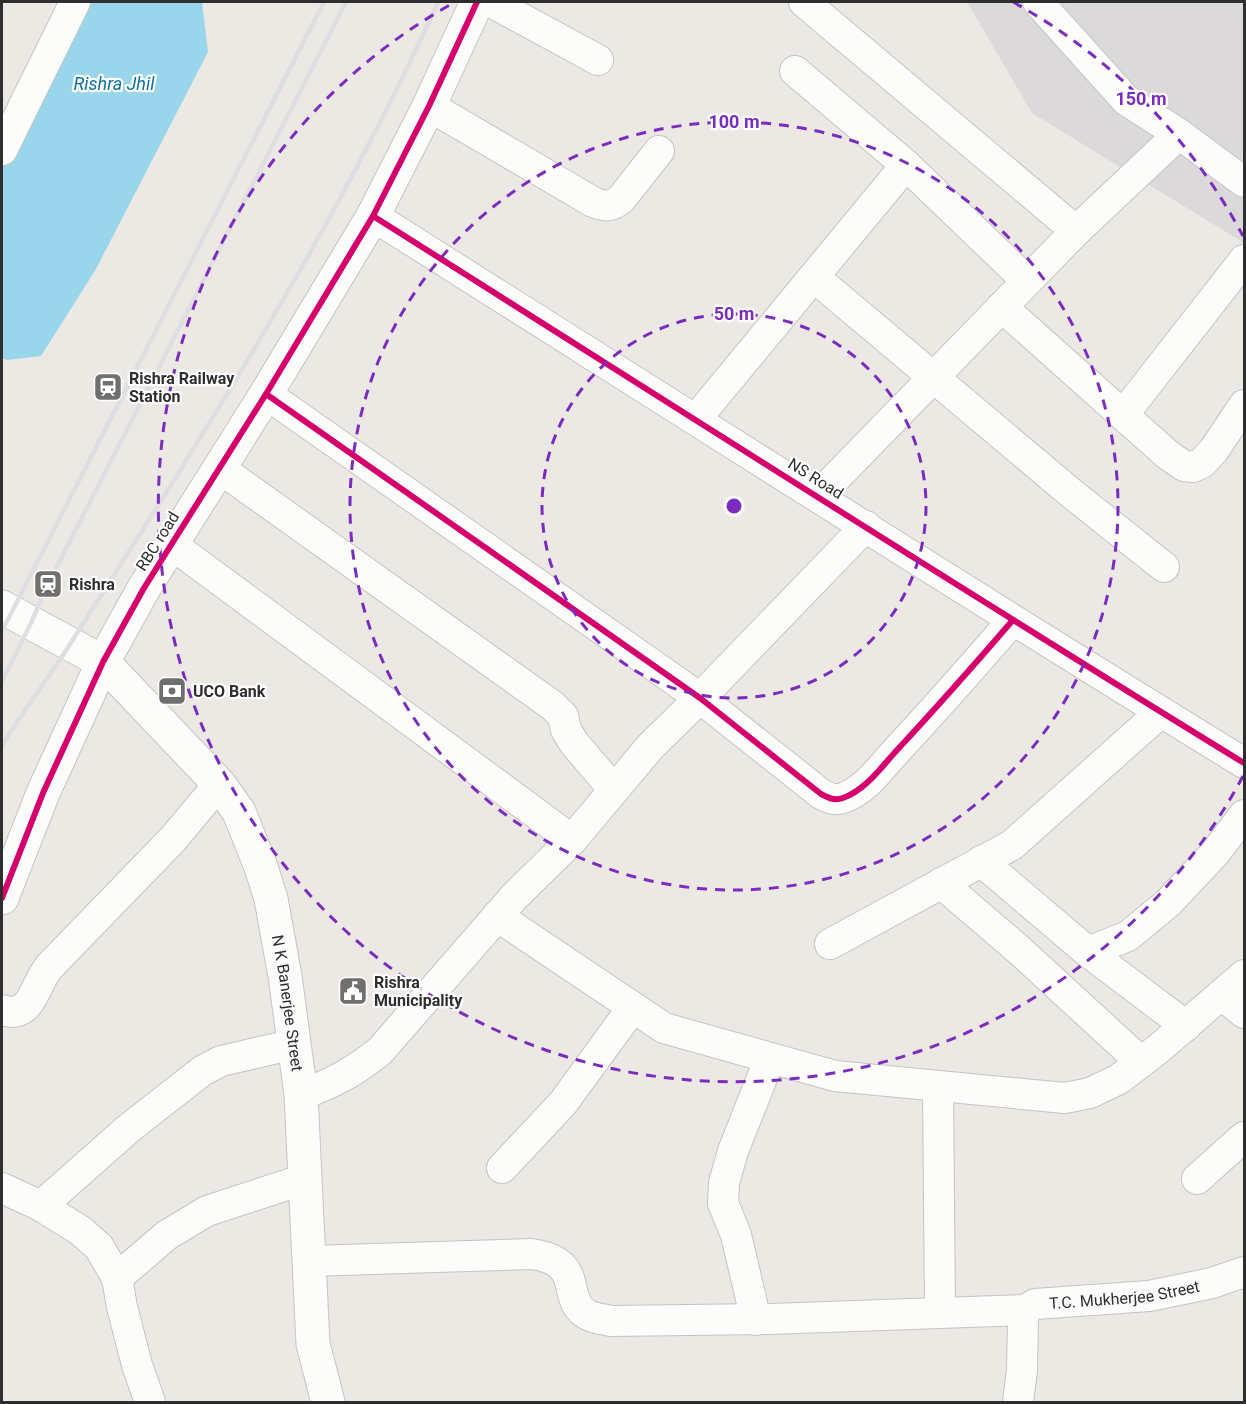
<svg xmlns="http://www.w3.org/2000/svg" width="1246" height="1404" font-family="Roboto,sans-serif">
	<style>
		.industrial { fill: #dcd9db }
		.water { fill: #99d6ec }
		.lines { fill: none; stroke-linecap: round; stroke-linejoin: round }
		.street-casing { stroke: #c5c4c5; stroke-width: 32 }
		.secondary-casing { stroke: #c5c4c5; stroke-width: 35 }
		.street { stroke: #fcfcfb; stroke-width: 30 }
		.secondary { stroke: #fcfcfb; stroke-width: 33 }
		.rail { stroke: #dfdfe1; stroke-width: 4.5 }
		.cycleway-casing { stroke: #fff; stroke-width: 10 }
		.cycleway { stroke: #d6006c; stroke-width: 6 }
		.ring { fill: none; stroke: #7b2cbf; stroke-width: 3; stroke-dasharray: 10 8 }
		.labels { text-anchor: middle; stroke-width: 4.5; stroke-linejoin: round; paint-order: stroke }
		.poi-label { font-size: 16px; font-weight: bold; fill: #2e2e2e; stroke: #fff; text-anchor: start }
		.street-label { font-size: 16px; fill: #2e2e2e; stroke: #fff }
		.water-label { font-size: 18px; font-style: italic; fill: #0d6fa3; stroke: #fff }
		.centre { fill: #7b2cbf; stroke: #fff; stroke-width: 3 }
		.ring-label { font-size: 18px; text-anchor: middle; font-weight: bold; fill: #7b2cbf; stroke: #fff; stroke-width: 4.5; stroke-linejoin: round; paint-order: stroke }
	</style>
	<rect width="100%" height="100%" fill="#ece8e4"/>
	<!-- industrial -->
	<path class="industrial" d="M967,2H1244V243L1032,113Z"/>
	<!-- water -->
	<path class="water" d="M80,2H202L208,52L96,269L41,356L7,360L2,358V155Z"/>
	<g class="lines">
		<!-- street casing -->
		<g class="street-casing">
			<g id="street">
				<path d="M491,2L598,60"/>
				<path d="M804,2L1076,231"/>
				<path d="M1038,2L1126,100L1179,134L1244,182"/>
				<path d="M795,71L906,165L1027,281"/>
				<path d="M429,106L593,202C605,207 611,207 621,199L659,151"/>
				<path d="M2,150L75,2"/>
				<path d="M373,216C663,399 952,584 1244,763"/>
				<path d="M814,277L1071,493L1164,567"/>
				<path d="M1002,307L1123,415L1168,455L1184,466L1193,467L1202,463L1214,450L1244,405"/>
				<path d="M266,394L700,698L821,794C829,798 834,801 843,798C866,790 882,766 898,749C937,707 975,664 1012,621"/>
				<path d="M1123,415L1244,260"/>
				<path d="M696,419L906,165"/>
				<path d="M219,468L553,706L563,716L566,730L574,743L614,790"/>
				<path d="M818,496L1076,231L1179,134"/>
				<path d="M171,544L572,840"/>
				<path d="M981,861L1088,952L1186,1026"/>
				<path d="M941,883L1018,949L1141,1062"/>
				<path d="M497,916L664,1028L835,1076L1065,1098L1090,1093L1119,1079L1157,1050L1244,975"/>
				<path d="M830,944L1012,845L1161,712"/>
				<path d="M1088,952L1128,936L1168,903L1215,853L1244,815"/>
				<path d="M1222,995L1244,1013"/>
				<path d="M2,1010C32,1020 33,987 49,967L173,839L219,784"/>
				<path d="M938,1086L940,1313"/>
				<path d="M301,1095C333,1083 354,1072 380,1051L514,897L572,840L650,747L700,698L866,526"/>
				<path d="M502,1168L563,1103L633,1007"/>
				<path d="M1197,1179L1244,1137"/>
				<path d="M2,1188L41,1206L81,1231L99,1247L117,1278L122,1307L137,1365L150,1402"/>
				<path d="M41,1206L128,1129L202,1071L221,1061L295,1044"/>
				<path d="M309,1261L532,1254C588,1262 559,1300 588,1315C595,1319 604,1319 611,1321L770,1319L1025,1310"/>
				<path d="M117,1278L167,1235L207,1211L305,1179"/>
				<path d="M756,1320L736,1235L723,1203L724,1183L733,1151L770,1058"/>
				<path id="s1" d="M1018,1402L1022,1370L1023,1320L1025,1310L1035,1304L1149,1296L1212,1283L1244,1272"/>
			</g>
		</g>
		<!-- secondary casing -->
		<g class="secondary-casing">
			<g id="secondary">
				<path id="s2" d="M2,607L103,662L219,784L239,812L261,867L271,899L285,976L301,1095L313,1344L328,1402"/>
				<path d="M2,898L43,793L103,662L144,588L266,394L373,216L429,106L477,2"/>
			</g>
		</g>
		<!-- street -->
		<use href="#street" class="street"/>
		<!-- secondary -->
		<use href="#secondary" class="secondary"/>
		<!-- rail -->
		<path class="rail" d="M2,631L324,2
			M2,681L31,623L48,584L346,2
			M2,746C23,710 50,677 72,641C204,434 337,226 438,2"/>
		<!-- cycleway casing -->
		<g class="cycleway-casing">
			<path id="cycleway" d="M373,216C663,399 952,584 1244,763
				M266,394L700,698L821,794C829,798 834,801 843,798C866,790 882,766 898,749C937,707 975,664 1012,621
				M2,898L43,793L103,662L144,588L266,394L373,216L429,106L477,2"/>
		</g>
		<!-- cycleway -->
		<use href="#cycleway" class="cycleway"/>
	</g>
	<!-- distance rings -->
	<g class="ring">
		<circle cx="734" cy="506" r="192"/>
		<circle cx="734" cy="506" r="384"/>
		<path d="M1243 776A576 576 0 1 1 455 2M1013 2A576 576 0 0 1 1243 236"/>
	</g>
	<!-- icons -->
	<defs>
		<g id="station-square" transform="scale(1.5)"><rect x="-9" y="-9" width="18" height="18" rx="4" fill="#706f6e" stroke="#fff"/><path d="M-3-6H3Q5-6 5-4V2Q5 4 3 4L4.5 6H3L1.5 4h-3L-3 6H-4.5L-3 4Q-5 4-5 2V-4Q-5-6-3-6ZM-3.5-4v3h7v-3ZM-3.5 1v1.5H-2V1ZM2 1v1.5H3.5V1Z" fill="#fff"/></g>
		<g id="bank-square" transform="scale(1.5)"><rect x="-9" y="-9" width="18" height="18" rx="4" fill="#706f6e" stroke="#fff"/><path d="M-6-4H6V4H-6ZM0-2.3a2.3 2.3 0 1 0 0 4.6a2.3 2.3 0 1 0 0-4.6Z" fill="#fff"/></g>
		<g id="civic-square" transform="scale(1.5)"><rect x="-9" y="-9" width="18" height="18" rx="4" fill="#706f6e" stroke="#fff"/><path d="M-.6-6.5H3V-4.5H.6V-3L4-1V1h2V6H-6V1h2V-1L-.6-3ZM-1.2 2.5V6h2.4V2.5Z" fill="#fff"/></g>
	</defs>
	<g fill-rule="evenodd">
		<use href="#station-square" x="108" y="387"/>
		<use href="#station-square" x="48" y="584"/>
		<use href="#bank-square" x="172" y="691"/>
		<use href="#civic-square" x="353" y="991"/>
	</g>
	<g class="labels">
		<!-- poi labels -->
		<g class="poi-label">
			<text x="129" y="384">Rishra Railway<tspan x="129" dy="18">Station</tspan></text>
			<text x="69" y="590">Rishra</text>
			<text x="193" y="697">UCO Bank</text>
			<text x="374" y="988">Rishra<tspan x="374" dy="18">Municipality</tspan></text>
		</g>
		<!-- street labels -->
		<g class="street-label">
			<text transform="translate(816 478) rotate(32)" y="6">NS Road</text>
			<text transform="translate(157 541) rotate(-58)" y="6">RBC road</text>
			<text dy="6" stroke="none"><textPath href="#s2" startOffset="516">N K Banerjee Street</textPath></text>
			<text dy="6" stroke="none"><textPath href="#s1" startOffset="194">T.C. Mukherjee Street</textPath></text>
		</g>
		<!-- water labels -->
		<g class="water-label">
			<text x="114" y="90">Rishra Jhil</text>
		</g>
	</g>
	<circle cx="734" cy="506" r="9" class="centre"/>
	<g class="ring-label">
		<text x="1141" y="105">150 m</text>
		<text x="734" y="128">100 m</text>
		<text x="734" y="320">50 m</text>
	</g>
	<!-- border -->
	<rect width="1246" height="1404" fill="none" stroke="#2e2e2e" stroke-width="6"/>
</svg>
